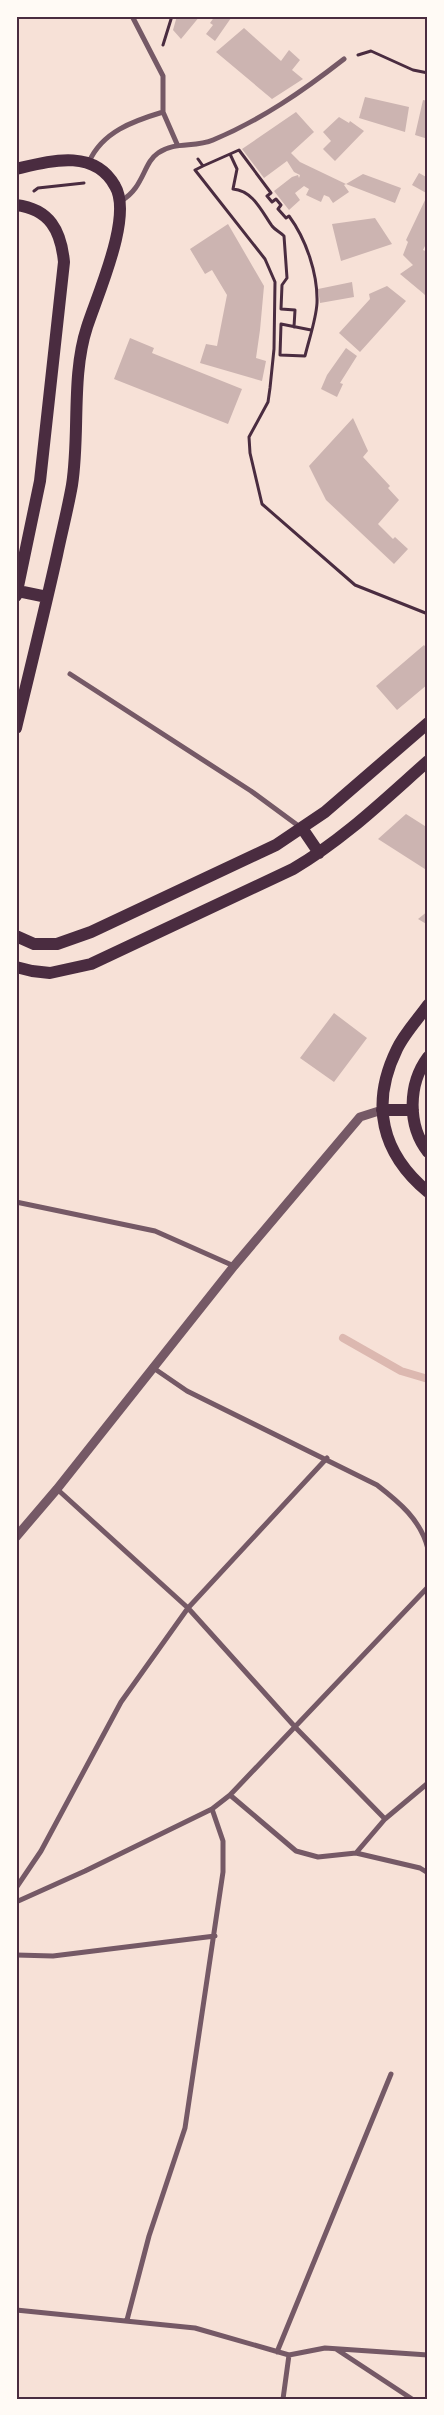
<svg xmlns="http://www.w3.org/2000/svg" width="444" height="2415" font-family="'Varela Round',sans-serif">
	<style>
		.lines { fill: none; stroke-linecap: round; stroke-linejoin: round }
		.stream { stroke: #dcb8b0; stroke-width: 8 }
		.building { fill: #ccb4b1 }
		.path { stroke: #4a2c40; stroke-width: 3 }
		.minor { stroke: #755966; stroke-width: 5 }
		.tertiary { stroke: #755966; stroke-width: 9 }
		.primary { stroke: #4a2c40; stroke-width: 12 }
		.neatline { fill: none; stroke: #4a2c40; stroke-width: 2 }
	</style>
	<rect width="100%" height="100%" fill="#f7e1d7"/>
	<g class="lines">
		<!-- stream -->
		<path class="stream" d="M343,1338L401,1371L428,1379"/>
	</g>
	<!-- building -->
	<path class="building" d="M177,16H200L181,39L173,30Z
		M215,16L231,18L215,41L206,34L213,25L210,23Z
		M244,28L281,61L289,50L300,60L292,70L303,79L272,99L216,52Z
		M365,97L409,107L405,132L359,118Z
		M423,100L428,101V139L415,135Z
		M296,112L314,132L291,153L300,162L346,184L344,185L349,192L333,203L329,197L324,195L321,202L306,195L309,189L304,186L295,193L300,200L289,210L274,191L292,177L298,175L299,178L300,175L294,172L287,161L264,178L242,149Z
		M339,117L349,123L350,121L364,131L335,161L323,149L331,141L323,132Z
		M419,173L428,178V194L412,185Z
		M363,174L401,188L395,203L346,184Z
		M426,198L428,240L423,250L428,252V269L425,275L428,278V299L424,294L400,274L413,265L403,255L408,242L406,240Z
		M375,218L392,244L341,261L332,224Z
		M228,224L264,286L260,330L256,358L266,361L262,381L200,363L206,344L217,346L227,295L212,270L205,274L190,249Z
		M352,282L354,297L320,303L318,289Z
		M387,286L406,301L360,352L339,333L370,299L369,294Z
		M130,338L154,348L152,353L242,389L228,424L114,379Z
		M346,348L357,356L340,383L343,384L337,397L321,389L327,375Z
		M353,418L368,451L363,457L390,486L388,488L399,500L378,524L393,539L395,537L408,549L394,564L326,500L309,466Z
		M424,645L428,650V684L397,710L376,686Z
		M406,814L428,828V871L378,839Z
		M428,911V925L418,919Z
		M334,1013L367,1038L334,1082L300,1058Z"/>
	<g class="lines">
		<!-- path -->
		<path class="path" d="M163,45L172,16
			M358,55L371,51L413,70L428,73
			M230,154L237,169L233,189C253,191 261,210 272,226C275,230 280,232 284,236L287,278L282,285L281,309L295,310L294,327
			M198,159L203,166L195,170L265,259L275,282L274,349L270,388L268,402L249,437L250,453L262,504L355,585L428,614
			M203,166L239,150L271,193L267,196L272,202L276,199L281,205L278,209L286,218L289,216C306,239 318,274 317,303C316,320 309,339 305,356L280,355L281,324L311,330
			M34,191L38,188L84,183"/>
		<!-- minor -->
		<path class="minor" d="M132,16L163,76V112L177,144
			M89,162C102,132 133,121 163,112
			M121,201C144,188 143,163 158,153C175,141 195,148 213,140C261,120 303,91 344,59
			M70,674L251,791L300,827
			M16,1202L155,1231L234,1266
			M152,1367L187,1391L377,1485C399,1502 421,1520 428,1549
			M57,1489L188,1608L296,1728L385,1819
			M230,1795L296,1851L318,1857L356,1853L385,1819L428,1783
			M356,1853L420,1868L428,1873
			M16,1888L41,1851L121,1702L188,1608L327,1458
			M16,1902L85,1871L212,1809L230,1795L428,1587
			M16,1955L53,1956L215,1936
			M16,2310L195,2328L289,2355L325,2348L428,2355
			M127,2320L149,2236L185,2128L223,1872V1841L212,1809
			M336,2349L412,2399
			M277,2352L391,2074
			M283,2399L289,2355"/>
		<!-- tertiary -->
		<path class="tertiary" d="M16,1537L57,1489L234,1266L360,1117L382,1110"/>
		<!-- primary -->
		<path class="primary" d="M16,169C50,161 94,148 115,186C133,216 98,293 87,327C71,376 80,434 72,485C68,508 62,531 57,555C44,613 30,670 16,728
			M16,205C50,209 61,231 64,262L40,481L16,596
			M18,591L47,597
			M302,828L319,853
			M16,936L34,944H57L91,932L276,845L325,812L428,723
			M16,967L32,971L50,973L91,964L293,869C343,840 385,799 428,761
			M428,1005C418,1019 404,1034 397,1049C370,1104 381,1153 428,1192
			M428,1057C408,1084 407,1125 428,1152
			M382,1110H413"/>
	</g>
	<!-- border -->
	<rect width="444" height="2415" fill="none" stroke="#fffaf5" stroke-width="35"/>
	<rect x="18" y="18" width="408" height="2380" class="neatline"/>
</svg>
